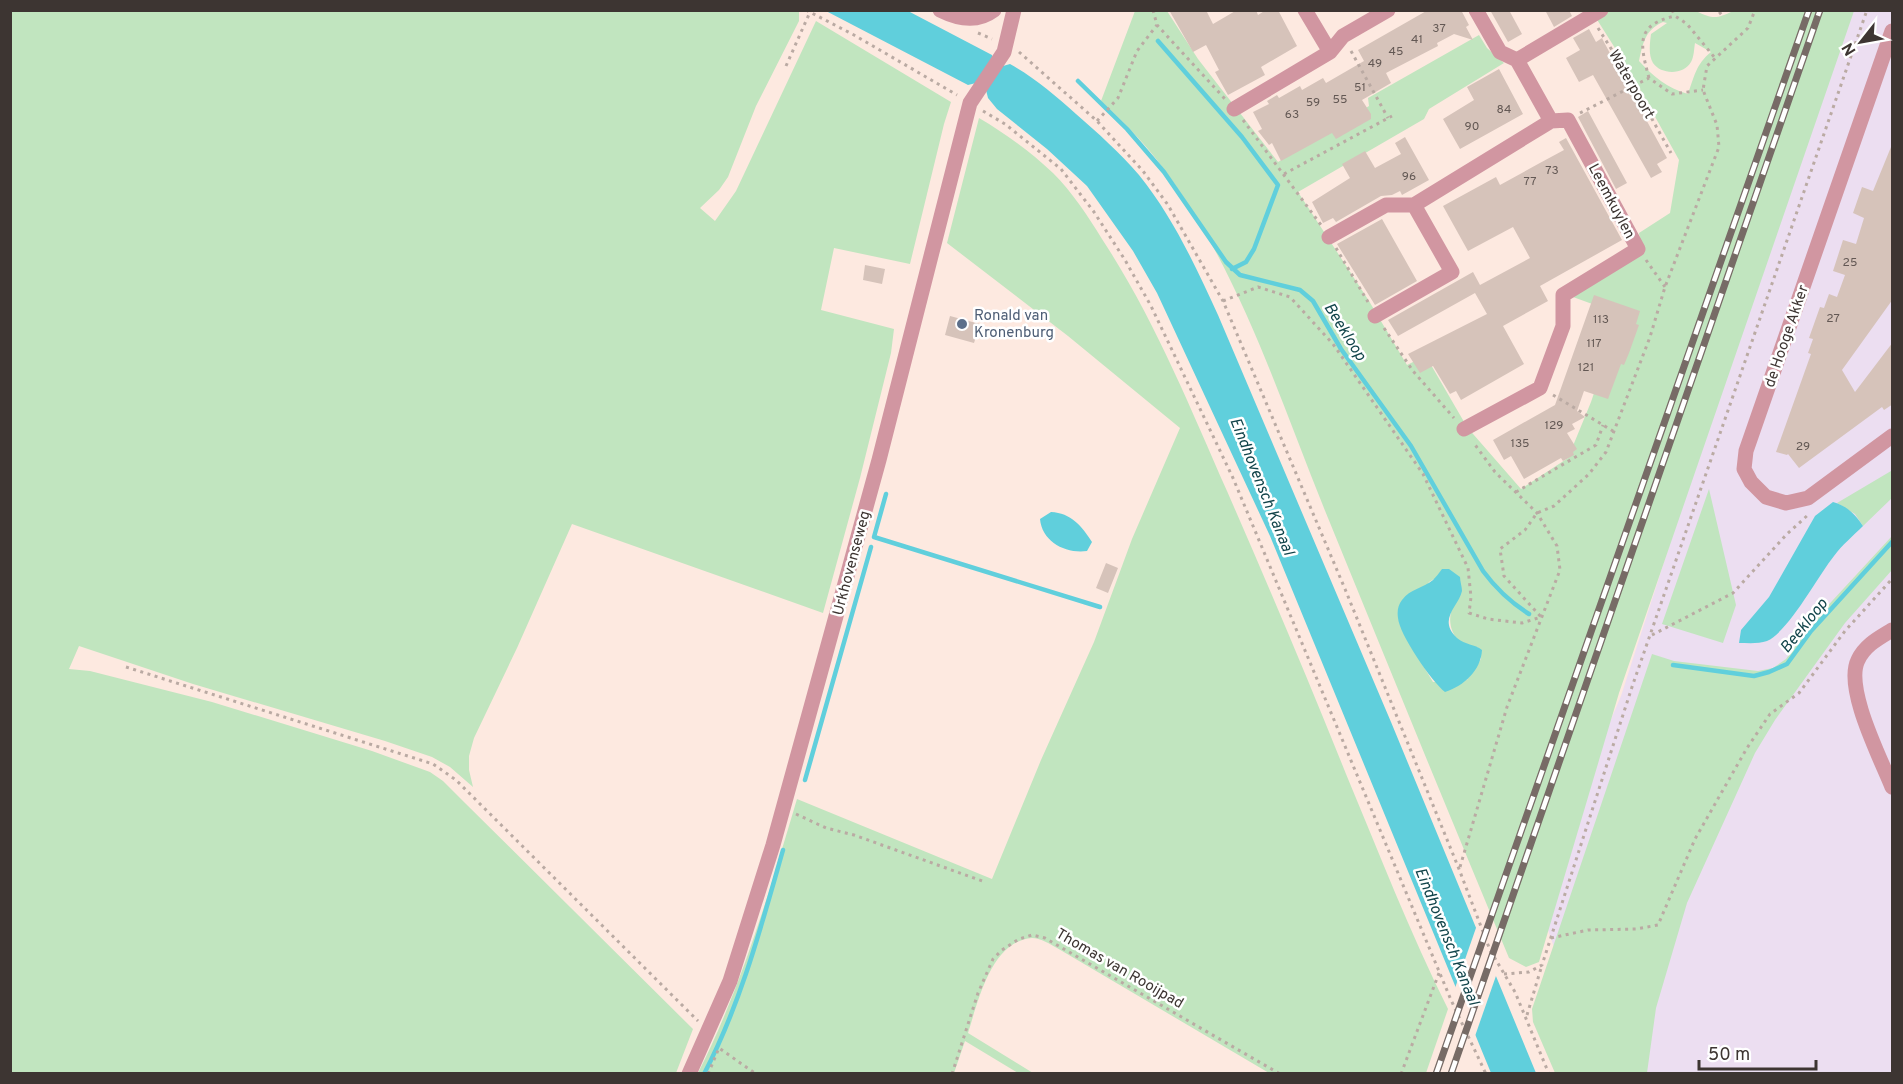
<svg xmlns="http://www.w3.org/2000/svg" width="1903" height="1084" font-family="Overpass,sans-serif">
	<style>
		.industrial { fill: #ecdef1 }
		.green { fill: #c1e5bf; fill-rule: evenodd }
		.water { fill: #60cfdc }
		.pier { fill: #fde9e0 }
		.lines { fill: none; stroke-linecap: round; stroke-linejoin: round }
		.stream { stroke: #60cfdc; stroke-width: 4.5 }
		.building { fill: #d6c3ba }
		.path { stroke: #baaaa3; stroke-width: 3; stroke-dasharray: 3 4.5; stroke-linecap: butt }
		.minor { stroke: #d196a1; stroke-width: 15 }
		.rail-casing { stroke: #776b66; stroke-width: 7 }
		.rail { stroke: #fff; stroke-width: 4.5; stroke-dasharray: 14; stroke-linecap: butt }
		.service-dot { fill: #5c6f8a; stroke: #fff; stroke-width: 2 }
		.labels { text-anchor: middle; stroke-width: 5; stroke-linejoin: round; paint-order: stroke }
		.number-label { font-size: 12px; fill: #635854 }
		.street-label { font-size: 15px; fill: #3d3532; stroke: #fff }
		.service-label { font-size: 15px; fill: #4e5e75; stroke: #fff; text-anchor: start }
		.water-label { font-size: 16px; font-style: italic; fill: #11444a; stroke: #fff }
	</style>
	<rect width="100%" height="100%" fill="#fde9e0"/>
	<!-- industrial -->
	<path class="industrial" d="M1849,11H1892V1073H1598L1548,930L1545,874L1621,696L1727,366Z"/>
	<!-- green -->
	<path class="green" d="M1610,10L1696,11C1713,19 1716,19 1733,11H1854L1619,693L1539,962L1526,967L1509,958C1448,812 1388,665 1328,518C1278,396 1239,266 1157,160C1140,138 1121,120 1101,101L1135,11H1167L1198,59L1278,162L1369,106L1368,98L1479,35L1487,48L1504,63L1429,109L1424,119L1298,192L1369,301L1407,365L1425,356L1427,358L1467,427L1521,489L1568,458L1591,402L1620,316L1617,313L1573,297L1641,246L1639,233L1670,213L1679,160L1632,75L1596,18ZM1663,22L1667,23L1651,34C1650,42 1648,55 1653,63C1661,75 1684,75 1691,62C1694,57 1694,49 1695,43L1711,52C1696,64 1694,77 1688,94C1667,88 1653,76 1639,61C1643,43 1645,30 1663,22ZM1434,579L1454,604C1444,623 1454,648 1478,647L1481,659L1467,680L1433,682L1407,639L1429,582Z
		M10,11H796L799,12V21L756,106L728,177L719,190L700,208L715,221L736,191L816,21L951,102L944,124L910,264L834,248L821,310L894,329L891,353L860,478L823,613L572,524L517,648L474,738L469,756V770L473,787L450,767L432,757L385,741L193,684L79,646L69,669L90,671L212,702L372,751L430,772L443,781L465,803L693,1029L676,1073H11Z
		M979,118C1006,134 1031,152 1053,173C1072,192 1088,216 1102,239C1154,318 1189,405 1227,491C1268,585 1308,679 1346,774C1379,853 1410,933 1448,1009L1426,1073H1269L1057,948C1050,944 1040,938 1032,938C991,941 978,1002 968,1033L1033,1073H1018L965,1041L954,1073H698C742,986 769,893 797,799L992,879L1041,760L1094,642L1132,539L1180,428L1068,336L947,243Z
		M1891,471L1892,477V498L1863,526L1855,514L1837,503Z
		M1709,489L1736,605L1723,643L1662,624Z
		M1892,536V570L1845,623L1775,720L1755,753L1687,903L1656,1008L1647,1073H1555L1533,1022L1532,1009L1652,654L1674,661L1758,671L1773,668L1786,659L1809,626Z"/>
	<!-- water -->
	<path class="water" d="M826,11H908L992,55L993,59L1003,66L1010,64C1035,78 1055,95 1076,114C1098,133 1120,153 1139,175C1173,217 1196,267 1218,315L1391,722L1536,1073H1491L1270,536L1157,293L1133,251L1087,186L1047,149L997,109L988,98L986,90L976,83L968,85Z
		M1833,502C1847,506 1854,513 1863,526C1853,536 1842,545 1834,556C1818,576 1789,631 1767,641C1759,644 1748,643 1739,643L1741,630L1769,597L1815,516Z
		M1051,512C1071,513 1082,526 1092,542L1087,551C1066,554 1042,542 1040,519Z
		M1442,569H1449L1460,577C1460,581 1462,587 1462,591C1459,606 1437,619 1457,638C1465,645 1475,644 1482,650C1481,670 1464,686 1445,692C1432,682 1399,634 1398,618C1397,611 1398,605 1402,600C1410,589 1423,588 1433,580C1436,577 1439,573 1442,569Z"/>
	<!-- pier -->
	<path class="pier" d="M1477,925L1497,973L1474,1039L1454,991Z"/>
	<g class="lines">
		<!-- stream -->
		<path class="stream" d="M1158,41L1242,137L1278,185L1254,249L1246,262L1232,269
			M1078,81L1127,129L1164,172L1226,262L1240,275L1300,290L1313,301L1341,349L1411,446L1483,571C1497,590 1510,602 1529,614
			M886,494L874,537L1100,607
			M1673,665L1754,676L1769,672L1787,664L1811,631L1892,542
			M805,780L871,547
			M704,1074C741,1003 761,927 783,850"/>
	</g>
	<!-- building -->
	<path class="building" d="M1169,10H1206L1213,24L1237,10H1256L1258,15L1266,10H1278L1297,46L1261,67L1265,75L1228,95L1215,72L1219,70L1206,45L1193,52Z
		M1428,10H1461L1469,25L1466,27L1473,40L1454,34L1437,43L1438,46L1386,73L1391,83L1362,100L1371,114V119L1336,139L1332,133L1281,161L1272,143L1269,145L1258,131L1262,129L1253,112L1269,104L1267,101L1277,95L1279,98L1300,86L1302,90L1323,78L1326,83L1364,61L1358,50Z
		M1490,10H1509L1522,34L1508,42Z
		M1545,10H1569L1572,16L1554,27Z
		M1589,29L1596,42L1602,38L1605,44L1667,158L1657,164L1662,172L1651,178L1593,75L1579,82L1566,58L1580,50L1573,38Z
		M1499,69L1523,114L1460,149L1443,119L1474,100L1467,87Z
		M1588,111L1627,183L1616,189L1578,117Z
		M1405,137L1429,180L1402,195L1400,191L1392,195L1381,196L1336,222L1333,218L1323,223L1312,202L1350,178L1342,164L1365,151L1375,168L1401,154L1395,143Z
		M1566,138L1622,240L1540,286L1548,301L1503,326L1524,364L1461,400L1456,391L1450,394L1433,366L1420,373L1408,354L1487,314L1475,293L1398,336L1388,320L1473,272L1480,285L1530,258L1513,227L1468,251L1443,206L1496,177L1500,185L1538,164L1564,150L1559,142Z
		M1891,147H1893V299L1842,370L1855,392L1893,342V404L1884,410L1882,407L1799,468L1788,454L1787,455L1776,452L1811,354L1808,353L1813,339L1809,338L1820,307L1824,308L1829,294L1837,297L1845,275L1833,271L1843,240L1856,244L1864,218L1853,213L1862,187L1873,191Z
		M1382,219L1417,281L1375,305L1337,244Z
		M865,265L885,269L882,284L863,280Z
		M1594,295L1640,311L1636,324L1639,325L1629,353L1624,365L1621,364L1608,399L1584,391L1577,411L1585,417L1572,424L1575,429L1567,433L1577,449L1573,452L1574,455L1563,461L1561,458L1524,479L1511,456L1504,460L1493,440L1555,405Z
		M950,316L980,324L974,343L945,335Z
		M1106,563L1118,568L1108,593L1096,588Z"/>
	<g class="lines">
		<!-- path -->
		<path class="path" d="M806,10L854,35L957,95
			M1153,10L1157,25L1225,99
			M1672,10L1675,16
			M1719,14L1724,10
			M1598,28L1624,69L1671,153
			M978,33L992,39
			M1351,51L1388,118
			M1019,52L1097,121L1143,171L1168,205L1223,301L1345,589L1459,869L1490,950L1515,992L1549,1074
			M786,66L810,12
			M1649,78C1640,44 1635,25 1675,16L1687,24L1715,58
			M983,111L1005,124L1061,169L1094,212L1125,260L1151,306L1233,478L1451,1000L1486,1074
			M1580,113L1649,78L1672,94L1703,90
			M1243,120L1321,225
			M1097,121L1118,98L1137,51L1157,25
			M1284,174L1392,116
			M1336,248L1368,302
			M1646,260L1665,287
			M1223,301L1258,287L1290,297L1333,344L1423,474L1468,568L1471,597L1469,613L1488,619L1522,623L1541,617L1504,576L1500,549L1525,530L1537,513L1554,506L1589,474L1606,452L1650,337L1665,287L1719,147L1717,125L1703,90L1707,66L1748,28L1755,10
			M1384,328L1413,371L1454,418
			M1553,395L1613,431
			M1516,492L1596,445L1603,425
			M1652,635L1733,593L1787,534L1809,514
			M126,667L433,764L456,780L698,1021
			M796,814L826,828L854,835L985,882
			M1460,867L1507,707L1560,570L1557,546L1537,513L1495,472L1473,442
			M1551,938L1588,930L1636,929L1658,925L1695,839L1747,748L1770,714L1799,693L1845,631L1892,579
			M1504,974L1529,972L1542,965L1632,687L1867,10
			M1527,1015L1542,965
			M708,1074L719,1048L756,1074
			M952,1074L978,993L993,959L1002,950L1019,939L1032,935L1045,938L1280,1074
			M1401,1074L1439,973"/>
		<!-- minor -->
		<path class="minor" d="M940,10C958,19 977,23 994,10
			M1305,10L1330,52
			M1476,10L1500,52L1517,60L1551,121
			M1892,31L1746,451L1744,469L1751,482L1766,497L1786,503L1808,498L1892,436
			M1517,60L1601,10
			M1234,109L1330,52L1343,36L1388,10
			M1329,237L1386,205H1414L1551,121L1568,120L1638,249L1563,295V326L1540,388L1464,429
			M1375,316L1452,272L1414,205
			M1892,630C1879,638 1865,645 1858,660C1844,688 1881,759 1892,787
			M689,1074L730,981L773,845L879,460L970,103L1004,52L1014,10"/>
		<!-- rail casing -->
		<g class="rail-casing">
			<path id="rail" d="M1436,1074L1809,10
				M1451,1074L1820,10"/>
		</g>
		<!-- rail -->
		<use href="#rail" class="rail"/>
	</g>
	<!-- markers -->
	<circle class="service-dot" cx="962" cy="324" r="6"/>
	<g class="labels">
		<!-- number labels -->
		<g class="number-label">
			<text x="1439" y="32">37</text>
			<text x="1417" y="43">41</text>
			<text x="1396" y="55">45</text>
			<text x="1375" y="67">49</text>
			<text x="1360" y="91">51</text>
			<text x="1340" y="103">55</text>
			<text x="1313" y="106">59</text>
			<text x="1504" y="113">84</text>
			<text x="1292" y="118">63</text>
			<text x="1472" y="130">90</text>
			<text x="1552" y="174">73</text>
			<text x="1409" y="180">96</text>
			<text x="1530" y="185">77</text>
			<text x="1850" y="266">25</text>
			<text x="1833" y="322">27</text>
			<text x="1601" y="323">113</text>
			<text x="1594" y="347">117</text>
			<text x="1586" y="371">121</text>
			<text x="1554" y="429">129</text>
			<text x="1520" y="447">135</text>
			<text x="1803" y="450">29</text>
		</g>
		<!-- street labels -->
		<g class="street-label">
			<text transform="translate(1632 84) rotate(60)" y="5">Waterpoort</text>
			<text transform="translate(1612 201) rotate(62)" y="5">Leemkuylen</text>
			<text transform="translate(1786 336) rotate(-71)" y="5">de Hooge Akker</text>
			<text transform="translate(851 563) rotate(-75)" y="5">Urkhovenseweg</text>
			<text transform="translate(1120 968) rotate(30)" y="5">Thomas van Rooijpad</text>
		</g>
		<!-- service labels -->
		<g class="service-label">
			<text x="974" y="320">Ronald van<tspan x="974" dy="17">Kronenburg</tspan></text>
		</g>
		<!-- water labels -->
		<g class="water-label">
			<text transform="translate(1346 331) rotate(58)" y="6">Beekloop</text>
			<text transform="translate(1263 486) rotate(68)" y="6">Eindhovensch Kanaal</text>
			<text transform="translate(1803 625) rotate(-51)" y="6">Beekloop</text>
			<text transform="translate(1448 936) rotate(68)" y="6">Eindhovensch Kanaal</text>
		</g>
	</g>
	<!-- border -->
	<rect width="1903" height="1084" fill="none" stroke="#3d3532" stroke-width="24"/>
	<!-- north arrow -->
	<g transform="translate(1861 42) rotate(239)" stroke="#ffffff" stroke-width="4.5" paint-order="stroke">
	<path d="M0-4.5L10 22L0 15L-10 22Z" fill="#3d3532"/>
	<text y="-9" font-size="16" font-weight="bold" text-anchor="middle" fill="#3d3532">N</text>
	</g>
	<!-- scale -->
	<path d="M1699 1060v9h117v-9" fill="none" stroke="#3d3532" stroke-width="3"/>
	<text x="1708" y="1060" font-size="18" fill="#3d3532" stroke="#ffffff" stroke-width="4.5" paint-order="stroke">50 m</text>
</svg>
